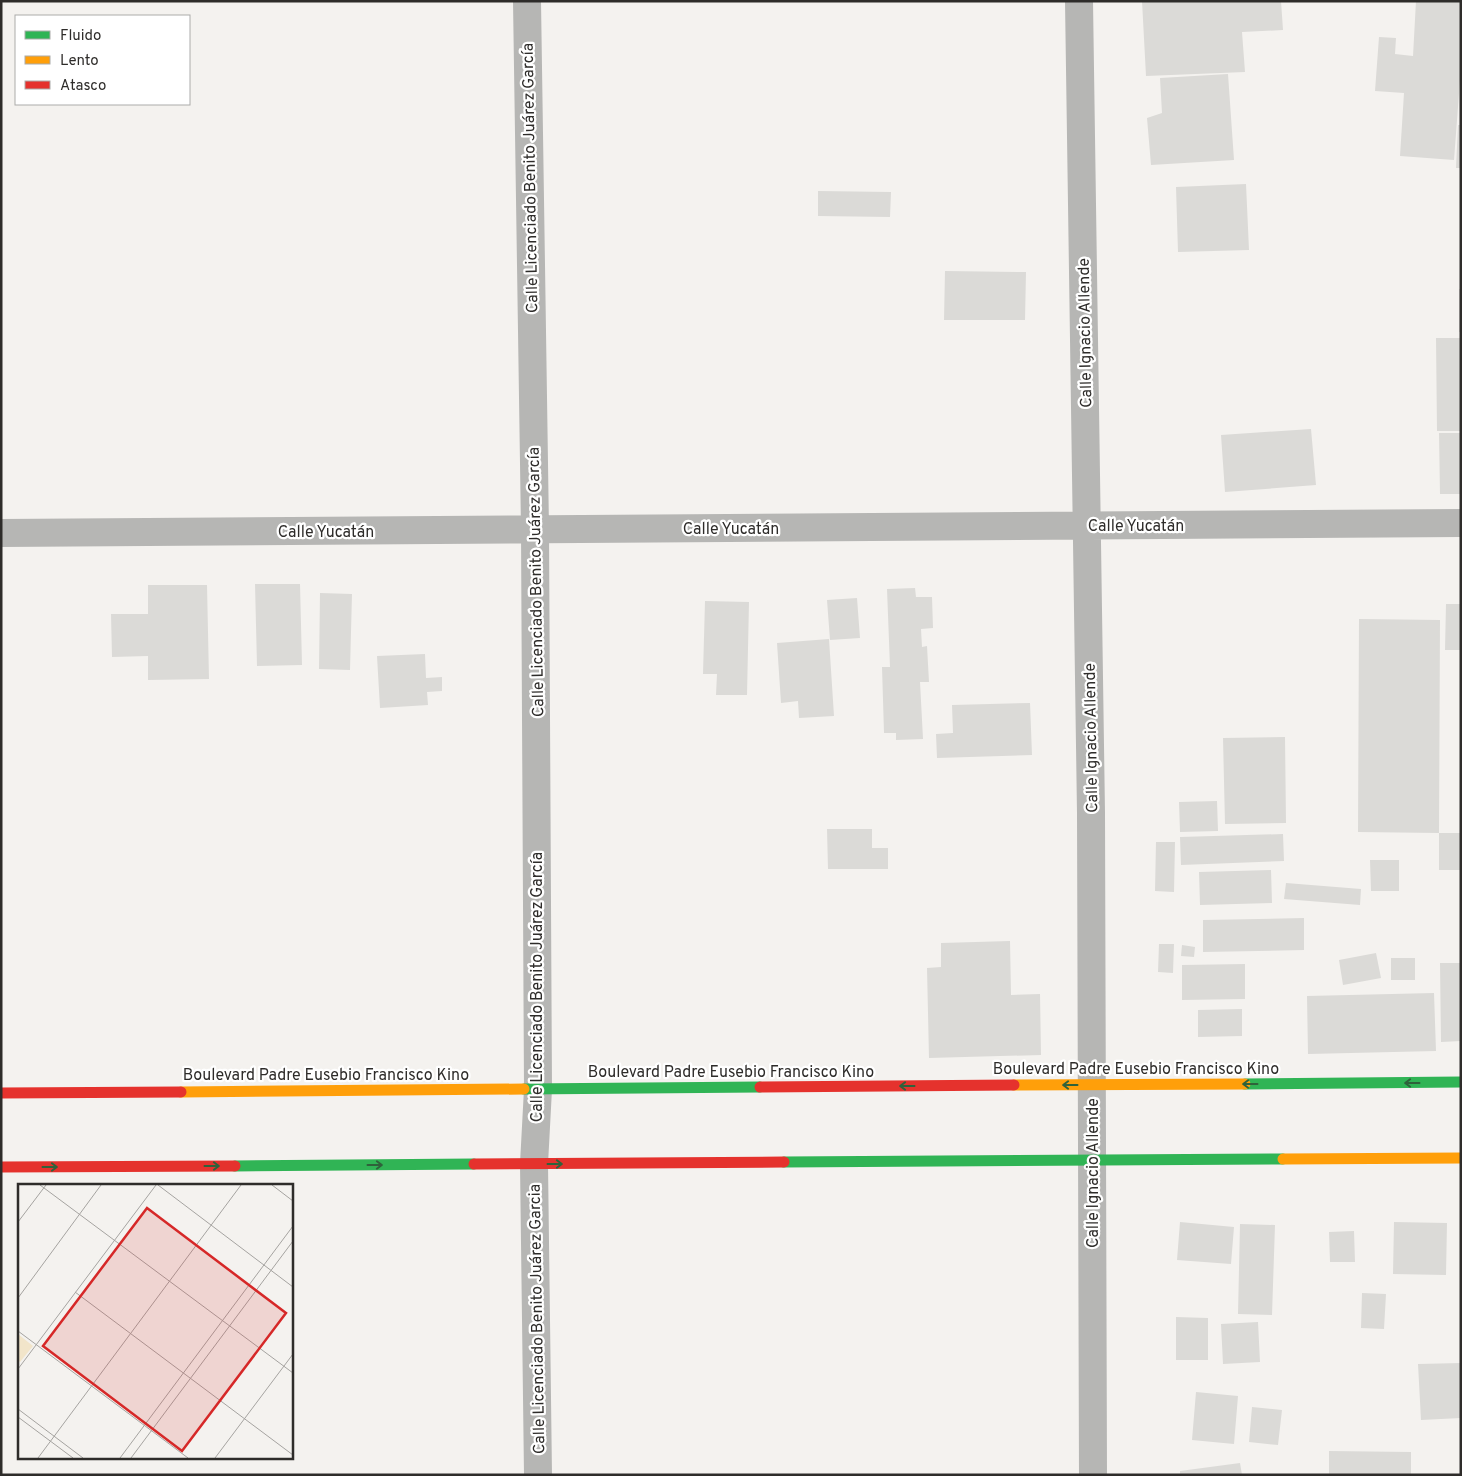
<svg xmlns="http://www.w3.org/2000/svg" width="1462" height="1476" font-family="Overpass,sans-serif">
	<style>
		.building { fill: #dbdad7 }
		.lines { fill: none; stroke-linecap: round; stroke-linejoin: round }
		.street { stroke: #b6b6b4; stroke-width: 28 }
		.fast { stroke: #30b455; stroke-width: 11 }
		.slow { stroke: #ff9f0a; stroke-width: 11 }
		.jam { stroke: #e5322d; stroke-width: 11 }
		.oneway { stroke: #2f623b }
		.labels { text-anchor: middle; stroke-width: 4.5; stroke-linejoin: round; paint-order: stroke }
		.street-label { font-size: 16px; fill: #2e2c2a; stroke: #fff }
		.inset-road { fill: none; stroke: #a5a3a0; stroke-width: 1 }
		.view { fill: #d62828; fill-opacity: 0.15; stroke: #d62828; stroke-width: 2.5 }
		.inset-edge { fill: none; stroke: #2e2c2a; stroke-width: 2.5 }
	</style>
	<rect width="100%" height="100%" fill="#f4f2ef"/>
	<!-- building -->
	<path class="building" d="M1142,1H1281L1283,30L1242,32L1245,72L1146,76Z
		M1416,1H1461V67L1454,160L1400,156L1404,93L1375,91L1379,37L1396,38L1395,54L1413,56Z
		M1228,74L1234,160L1151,165L1147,118L1162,113L1160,78Z
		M1458,125H1461V168H1456Z
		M1246,184L1249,250L1178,252L1176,187Z
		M818,191L891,192L890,217L818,216Z
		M945,271L1026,272L1025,320H944Z
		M1459,289H1461V332H1459Z
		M1436,338H1461V431H1437Z
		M1311,429L1316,485L1225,492L1221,435Z
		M1439,433H1461V494H1440Z
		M255,584H300L302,665L257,666Z
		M148,585H207L209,679L148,680V656L112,657L111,614H148Z
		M915,588L916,597H932L933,628L921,629L922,647L927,646L929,682H920L923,739L896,740V733H884L882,667H890L887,589Z
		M320,593L352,594L350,670L319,669Z
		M857,598L860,638L830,640L827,600Z
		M705,601L749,602L747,695H716L717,674H703Z
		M1446,604H1461V650H1445Z
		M1359,619L1440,620L1439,833L1358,832Z
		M829,639L834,716L799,718L798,701L781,703L777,643Z
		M425,654L426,678L442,677V691L427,692L428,705L380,708L377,656Z
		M1030,703L1032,755L937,758L936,734L953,733L952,705Z
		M1285,737L1286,823L1225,824L1223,738Z
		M1217,801L1218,831L1180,832L1179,802Z
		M827,829H872V848H888V869H828Z
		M1439,833H1461V870H1439Z
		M1283,834L1284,861L1181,865L1180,837Z
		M1156,842H1175L1174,892L1155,891Z
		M1370,860H1399V891H1371Z
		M1271,870L1272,903L1200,905L1199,872Z
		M1286,883L1361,889L1360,905L1284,899Z
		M1304,918V950L1203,952V920Z
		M1010,941L1011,995L1040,994L1041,1055L929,1058L927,968L941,967V943Z
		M1159,944H1174L1173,973L1158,972Z
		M1182,945L1195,947L1194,957L1181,956Z
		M1376,953L1381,978L1343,985L1339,960Z
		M1391,958H1415V980H1391Z
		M1440,963H1461V1041L1441,1042Z
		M1245,964V999L1182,1000V965Z
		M1434,993L1436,1051L1308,1054L1307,996Z
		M1242,1009V1036L1198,1037V1010Z
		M1180,1222L1234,1227L1231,1264L1177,1260Z
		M1394,1222L1447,1223L1446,1275L1393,1274Z
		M1240,1224L1275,1225L1272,1315L1238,1314Z
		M1354,1231L1355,1262H1330L1329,1232Z
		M1362,1293L1386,1294L1384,1329L1361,1328Z
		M1176,1317L1208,1318V1360H1176Z
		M1258,1322L1260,1362L1223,1364L1221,1324Z
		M1461,1363V1418L1421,1420L1418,1364Z
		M1196,1392L1238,1396L1234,1444L1192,1440Z
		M1252,1407L1282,1410L1278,1445L1249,1442Z
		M1329,1451L1411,1452V1475H1329Z
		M1240,1463L1242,1475H1180V1471Z"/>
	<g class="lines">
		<!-- street -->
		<path class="street" d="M527,1L535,529L538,1089L534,1164L538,1475
			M1079,1L1091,813L1093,1475
			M1,533L1461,523"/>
		<!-- fast -->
		<path class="fast" d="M1245,1084L1461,1082
			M524,1089L760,1087
			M784,1162L1283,1159
			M235,1166L474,1164"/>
		<!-- slow -->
		<path class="slow" d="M1014,1085L1245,1084
			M181,1092L524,1089
			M1283,1159L1461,1158"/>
		<!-- jam -->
		<path class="jam" d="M760,1087L1014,1085
			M1,1093L181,1092
			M474,1164L784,1162
			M1,1167L235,1166"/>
	</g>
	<!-- one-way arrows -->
	<defs><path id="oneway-shaft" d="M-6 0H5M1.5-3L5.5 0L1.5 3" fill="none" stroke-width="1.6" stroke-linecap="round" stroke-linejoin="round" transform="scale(1.25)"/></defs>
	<g class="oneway">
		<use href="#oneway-shaft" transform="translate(1412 1083) rotate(180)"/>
		<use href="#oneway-shaft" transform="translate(1250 1084) rotate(180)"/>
		<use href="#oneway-shaft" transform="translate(1070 1085) rotate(180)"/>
		<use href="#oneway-shaft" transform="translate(907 1086) rotate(180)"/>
		<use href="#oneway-shaft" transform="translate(555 1164)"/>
		<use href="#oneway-shaft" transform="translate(375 1165)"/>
		<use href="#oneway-shaft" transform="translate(212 1166)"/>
		<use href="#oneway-shaft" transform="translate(50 1167)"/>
	</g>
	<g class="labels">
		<!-- street labels -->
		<g class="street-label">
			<text transform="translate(529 178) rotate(-91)" y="6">Calle Licenciado Benito Juárez García</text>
			<text transform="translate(1084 333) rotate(-91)" y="6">Calle Ignacio Allende</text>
			<text x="1136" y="531">Calle Yucatán</text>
			<text x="731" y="534">Calle Yucatán</text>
			<text x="326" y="537">Calle Yucatán</text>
			<text transform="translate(535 582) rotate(-91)" y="6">Calle Licenciado Benito Juárez García</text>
			<text transform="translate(1090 738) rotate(-91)" y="6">Calle Ignacio Allende</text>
			<text transform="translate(536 987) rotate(-90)" y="6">Calle Licenciado Benito Juárez García</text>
			<text x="1136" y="1074">Boulevard Padre Eusebio Francisco Kino</text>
			<text x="731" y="1077">Boulevard Padre Eusebio Francisco Kino</text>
			<text x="326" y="1080">Boulevard Padre Eusebio Francisco Kino</text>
			<text transform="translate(1092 1173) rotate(-90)" y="6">Calle Ignacio Allende</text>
			<text transform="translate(536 1319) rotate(-91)" y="6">Calle Licenciado Benito Juárez Garcia</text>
		</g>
	</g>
	<!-- overview -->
	<g transform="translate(18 1184)">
		<rect width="275" height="275" fill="#f4f2ef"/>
		<path d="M0,150L15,162L2,178L0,176Z" fill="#f2e5ca"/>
		<path class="inset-road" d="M22,1L275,189M140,1L275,103M254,1L275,17M0,38L28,1M57,108L275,271M0,114L83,1M0,147L170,274M0,185L138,1M0,225L65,274M0,233L55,274M20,274L223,1M102,274L275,42M113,274L275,57M197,274L275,170"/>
		<path class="view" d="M129,24L268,129L164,267L25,162Z"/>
		<rect width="275" height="275" class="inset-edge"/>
	</g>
	<!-- border -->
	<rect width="1462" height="1476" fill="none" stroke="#2e2c2a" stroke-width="5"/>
	<!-- legend -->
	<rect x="15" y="15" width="175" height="90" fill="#ffffff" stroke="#ababaa"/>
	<rect x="25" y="31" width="25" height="8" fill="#30b455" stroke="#ababaa"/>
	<text x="60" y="40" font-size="15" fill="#2e2c2a">Fluido</text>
	<rect x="25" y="56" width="25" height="8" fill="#ff9f0a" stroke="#ababaa"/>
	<text x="60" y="65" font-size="15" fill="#2e2c2a">Lento</text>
	<rect x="25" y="81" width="25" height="8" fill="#e5322d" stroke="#ababaa"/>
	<text x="60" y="90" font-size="15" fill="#2e2c2a">Atasco</text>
</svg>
